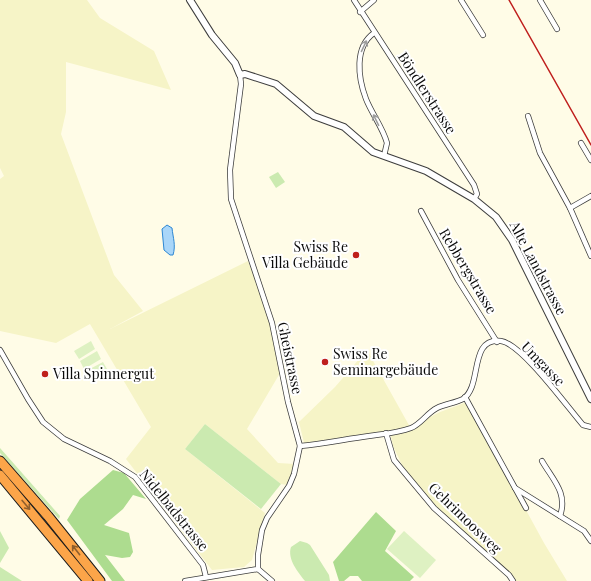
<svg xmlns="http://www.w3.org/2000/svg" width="591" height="581" font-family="'Playfair Display',serif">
<rect width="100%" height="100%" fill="#fffce7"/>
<g fill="#f6f4c7">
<path d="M0,0H87L100,18L154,51L171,90L66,62V112L61,134L114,275L143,311L110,329L248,261L272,322L283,368L247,429L278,463L295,464L287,485L281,484L205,424L185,449L265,513L252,560L244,567L212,570L126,459L151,427L90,324L56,343L0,331V179L4,176L0,168Z"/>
<path d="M367,350L410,427L440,412L467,402L544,543L567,581H514L432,503L403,467L393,446L390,431L304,443L299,422L335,387Z"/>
</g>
<g fill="#cbeab0">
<path d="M278,172L285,182L276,188L269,177Z"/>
<path d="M205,424L281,484L261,509L185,449Z"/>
<path d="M0,448L60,516L59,519L0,453Z"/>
<path d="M0,531L9,548L0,563Z"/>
<path d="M300,541L307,543L310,545L329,575L330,581H305C298,572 287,559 291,547Z"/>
<path d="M0,567L22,581H0Z"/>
</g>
<g fill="#addc8f">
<path d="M113,470L124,473L146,499L133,495L123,509L104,525L129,533L133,552L130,557L122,558L105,555L125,581H112L67,520L80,499Z"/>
<path d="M376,512L396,531L385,551L414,577L410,581H362L358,576H350L344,581H339L333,562Z"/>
</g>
<g fill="#def1c2">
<path d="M91,341L95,349L79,359L74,351Z"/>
<path d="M97,351L101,359L84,369L80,361Z"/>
<path d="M103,362L107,369L90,379L86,371Z"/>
<path d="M404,531L436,560L420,578L387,549Z"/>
</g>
<path fill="#a9d6f9" stroke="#2d87d3" d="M167,225L172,228C173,238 176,245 173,255H170L164,250L162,229Z"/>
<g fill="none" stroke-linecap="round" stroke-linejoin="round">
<defs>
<g id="minor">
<path d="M354,0L474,185L477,194L474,199"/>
<path d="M461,0L483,35"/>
<path d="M540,0L557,29"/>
<path d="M360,12L374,0"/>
<path d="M374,33C354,47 358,78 366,99C372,114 383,128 387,143L384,156"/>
<path d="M240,75L241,84L230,170L231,199L272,323L288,402L300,446L294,474L289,486L267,518L262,530L258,555V569"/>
<path d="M528,116L540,153L570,208L591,256"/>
<path d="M581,143L591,160"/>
<path d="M570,208L591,196"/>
<path d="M421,211L458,280L497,342"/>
<path d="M0,350L28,399L43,422L64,439L110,461L135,477L203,565L206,577"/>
<path d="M465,397L515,488L584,531L591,541"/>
<path d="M386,433L394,460L434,508L509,575L513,581"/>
<path d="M300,446C323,444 346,439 369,436C383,434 398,433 411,428C421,424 427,413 437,408C445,404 455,403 463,399C483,386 468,337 501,341C522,344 568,408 583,425L591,427"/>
<path d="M542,461C553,480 568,493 560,516"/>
<path d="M515,488L526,508"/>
<path d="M258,569L272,581"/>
<path d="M185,581L258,569"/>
</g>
<path id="tertiary" d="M190,0L212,35L235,63L240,75L245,74L276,84L314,116L344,127L373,152L426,171L474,199L496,217L512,240L591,399"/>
<g id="motorway">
<path d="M0,461L48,516L100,581"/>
<path d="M0,475L88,581"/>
</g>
</defs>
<use href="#minor" stroke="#3d3d3d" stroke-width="6"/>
<use href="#tertiary" stroke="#3d3d3d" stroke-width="8"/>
<use href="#motorway" stroke="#1b1b1b" stroke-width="11"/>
<use href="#minor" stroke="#fff" stroke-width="4.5"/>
<use href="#tertiary" stroke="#fff" stroke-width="6"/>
<use href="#motorway" stroke="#fca549" stroke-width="9"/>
<path stroke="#bf1f1d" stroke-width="1.5" d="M509,0L591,145"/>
</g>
<defs><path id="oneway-shaft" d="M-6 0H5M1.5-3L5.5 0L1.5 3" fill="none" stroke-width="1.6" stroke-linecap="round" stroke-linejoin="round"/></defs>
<g stroke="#9d9d9d">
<use href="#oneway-shaft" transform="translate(364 46) rotate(-65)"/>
<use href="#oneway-shaft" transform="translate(376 120) rotate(-116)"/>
</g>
<g stroke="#8f5f2d">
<use href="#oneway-shaft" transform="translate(26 505) rotate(50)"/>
<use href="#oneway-shaft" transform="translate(76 550) rotate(-128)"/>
</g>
<g fill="#bf1f1d" stroke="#fff" stroke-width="1.5">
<circle cx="356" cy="255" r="4"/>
<circle cx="325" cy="362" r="4"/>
<circle cx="45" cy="374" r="4"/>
</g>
<g text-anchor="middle" stroke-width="4" stroke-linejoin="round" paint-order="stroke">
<g font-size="14" fill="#0a0a0a" stroke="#fff">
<text transform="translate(427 93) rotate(57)" y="5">Böndlerstrasse</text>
<text transform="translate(538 268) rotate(62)" y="5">Alte Landstrasse</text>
<text transform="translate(468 271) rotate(59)" y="5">Rebbergstrasse</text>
<text transform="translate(290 358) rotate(78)" y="5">Gheistrasse</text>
<text transform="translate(543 364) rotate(46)" y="5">Umgasse</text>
<text transform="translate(174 510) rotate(51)" y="5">Nidelbadstrasse</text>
<text transform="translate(465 518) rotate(44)" y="5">Gehrimoosweg</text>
</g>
<g font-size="14" fill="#0a0a0a" stroke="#fff" text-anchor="start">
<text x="348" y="252" text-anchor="end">Swiss Re<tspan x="348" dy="16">Villa Gebäude</tspan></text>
<text x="333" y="359">Swiss Re<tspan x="333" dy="16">Seminargebäude</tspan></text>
<text x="53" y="379">Villa Spinnergut</text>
</g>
</g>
</svg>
